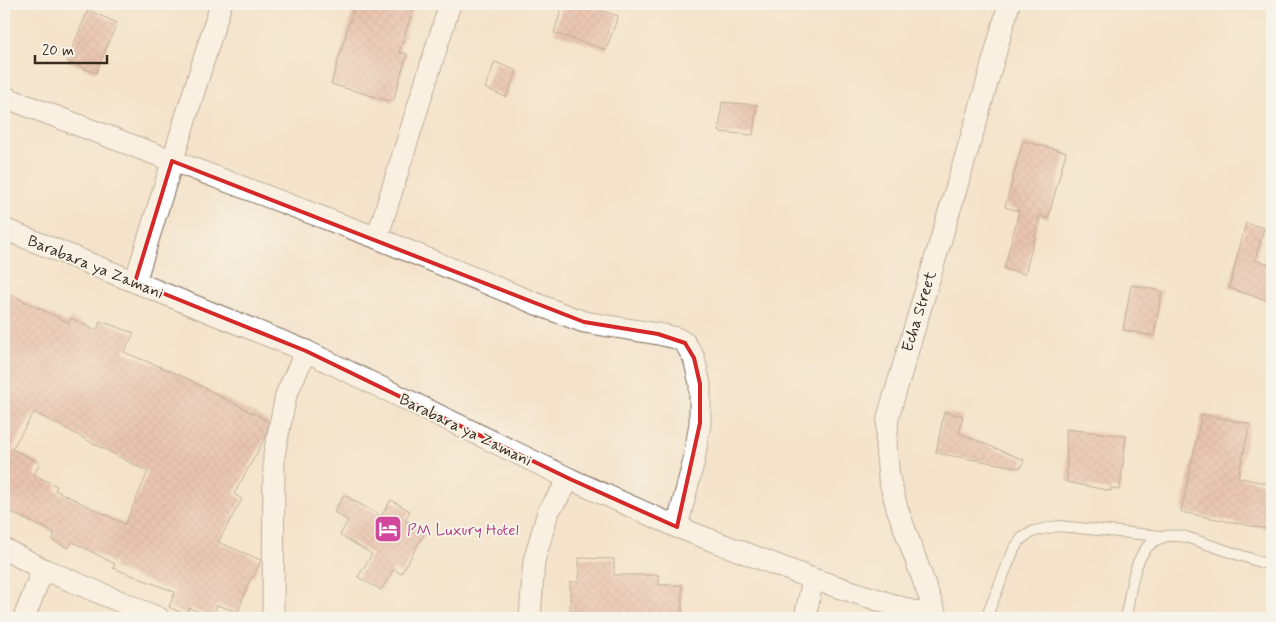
<svg xmlns="http://www.w3.org/2000/svg" width="1276" height="622" font-family="Mynerve,sans-serif">
<defs>
<pattern id="building-cross-hatch" width="8" height="8" patternUnits="userSpaceOnUse" patternTransform="scale(1.25)"><rect width="8" height="8" fill="#dc9f91"/><path d="M0 0l8 8M0 8l8-8" fill="none" stroke="#b48276"/></pattern>
</defs>
<rect width="100%" height="100%" fill="#f7f3e8"/>
<filter id="ink" filterUnits="userSpaceOnUse"><feTurbulence type="fractalNoise" baseFrequency=".02" numOctaves="2"/><feDisplacementMap in="SourceGraphic" scale="10" xChannelSelector="R" yChannelSelector="G"/><feConvolveMatrix kernelMatrix="1 2 1 2 8 2 1 2 1" color-interpolation-filters="sRGB"/></filter>
<filter id="wash" filterUnits="userSpaceOnUse"><feTurbulence type="fractalNoise" baseFrequency=".0096" numOctaves="4" result="noise"/><feDisplacementMap in="SourceGraphic" scale="20" xChannelSelector="R" yChannelSelector="G"/><feGaussianBlur stdDeviation="1.12" result="paint"/><feColorMatrix in="noise" values="0 0 0 0 0 0 0 0 0 0 0 0 0 0 0 0 0 1.4 0 .05"/><feComposite in="paint" operator="in"/></filter>
<g filter="url(#wash)">
<rect width="100%" height="100%" fill="#f4e3ca"/>
<g id="blocks">
<g fill="url(#building-cross-hatch)" fill-rule="evenodd">
<path d="M355,4H403L414,7L399,52L407,54L393,102L331,84Z"/>
<path d="M563,4H581L618,16L606,50L554,33Z"/>
<path d="M88,10L117,23L96,73L67,61Z"/>
<path d="M495,62L517,71L506,97L485,88Z"/>
<path d="M722,102L757,105L753,135L719,132Z"/>
<path d="M1023,141L1066,152L1048,219L1040,216L1025,274L1004,269L1019,211L1005,207Z"/>
<path d="M1246,223L1264,228L1255,260L1272,265V289L1269,301L1229,288Z"/>
<path d="M1131,285L1162,291L1154,336L1123,330Z"/>
<path d="M4,291L69,323L71,318L97,331L100,321L134,333L124,352L180,375L268,421L265,438L234,494L242,499L218,542L261,560L253,578L251,577L238,612L217,605L212,617L189,608L186,615L169,607L175,592L113,568L115,564L73,542L68,548L52,540L55,533L4,509ZM34,412L148,472L125,524L55,490L57,486L34,475L40,463L12,449Z"/>
<path d="M944,412L963,416L959,433L1024,460L1021,468L936,453Z"/>
<path d="M1202,414L1250,424L1238,477L1272,485V530L1181,512Z"/>
<path d="M1066,429L1126,436L1120,490L1111,488V491L1067,482Z"/>
<path d="M344,495L381,516L391,500L410,511L405,520L426,531L401,574L394,569L381,590L358,577L372,554L340,535L348,521L334,512Z"/>
<path d="M579,558L614,559V575H659V585H682V618H578V610H570V582H579Z"/>
</g>
</g>
</g>
<g filter="url(#ink)">
<use href="#blocks" fill-opacity="0" stroke="#7c6b5a" stroke-width="1"/>
<g fill="none" stroke-linecap="round" stroke-linejoin="round">
<defs>
<g id="service">
<path d="M986,618L1014,549L1022,538L1034,531L1058,526L1160,536"/>
<path d="M1126,618C1132,582 1135,526 1186,537L1272,566"/>
</g>
<g id="minor">
<path d="M4,97L377,238L544,307L584,322L658,334L676,338L685,343L694,358L700,384V423L694,460L677,527"/>
<path d="M4,229L306,351L570,479L677,527L813,579L934,618"/>
<path d="M377,238L450,4"/>
<path d="M135,282L221,4"/>
<path d="M4,549L43,569L159,618"/>
<path d="M24,618L43,569"/>
<path d="M273,618L274,455L286,395L306,351"/>
<path d="M530,618L534,561L548,512L570,479"/>
<path d="M805,618L813,579"/>
<path d="M937,618L897,508L889,478L886,446L888,417L978,115L1009,4"/>
</g>
</defs>
<use href="#service" stroke="#7c6b5a" stroke-width="12"/>
<use href="#minor" stroke="#7c6b5a" stroke-width="23"/>
<use href="#service" stroke="#fff" stroke-width="10"/>
<use href="#minor" stroke="#fff" stroke-width="21"/>
</g>
</g>
<path d="M0 0H1276V622H0ZM172,161L584,322L658,334L685,343L694,358L700,384V423L677,527L570,479L306,351L135,282Z" fill="#f4e3ca" fill-opacity=".55" fill-rule="evenodd"/>
<path fill="none" stroke="#d62828" stroke-width="4" stroke-linejoin="round" d="M172,161L584,322L658,334L685,343L694,358L700,384V423L677,527L570,479L306,351L135,282Z"/>
<defs>
<symbol id="hotel-square" viewBox="-11 -11 22 22"><rect x="-9" y="-9" width="18" height="18" rx="4" fill="#d1479c" stroke="#f7f3e8"/><path d="M-6-4.5h1.5V1H6V5H4.5V3h-9V5H-6ZM-4 0a1.8 1.8 0 1 1 3.6 0ZM.5 0V-2.5h3Q6-2.5 6 0Z" fill="#fff"/></symbol>
</defs>
<g fill-rule="evenodd">
<use href="#hotel-square" x="372" y="513" width="32" height="32"/>
</g>
<g text-anchor="middle" stroke-width="4" stroke-linejoin="round" paint-order="stroke">
<g font-size="16" fill="#3b2a1e" stroke="#f7f3e8">
<text transform="translate(96 266) rotate(22)" y="6">Barabara ya Zamani</text>
<text transform="translate(918 311) rotate(-73)" y="6">Echa Street</text>
<text transform="translate(466 429) rotate(26)" y="6">Barabara ya Zamani</text>
</g>
<g font-size="16" fill="#b23c85" stroke="#f7f3e8" text-anchor="start">
<text x="407" y="535">PM Luxury Hotel</text>
</g>
</g>
<rect width="1276" height="622" fill="none" stroke="#f7f3e8" stroke-width="20"/>
<path d="M35 55v8h72v-8" fill="none" stroke="#3b2a1e" stroke-width="2.5"/>
<text x="42" y="55" font-size="15" fill="#3b2a1e" stroke="#f7f3e8" stroke-width="4" paint-order="stroke">20 m</text>
</svg>
